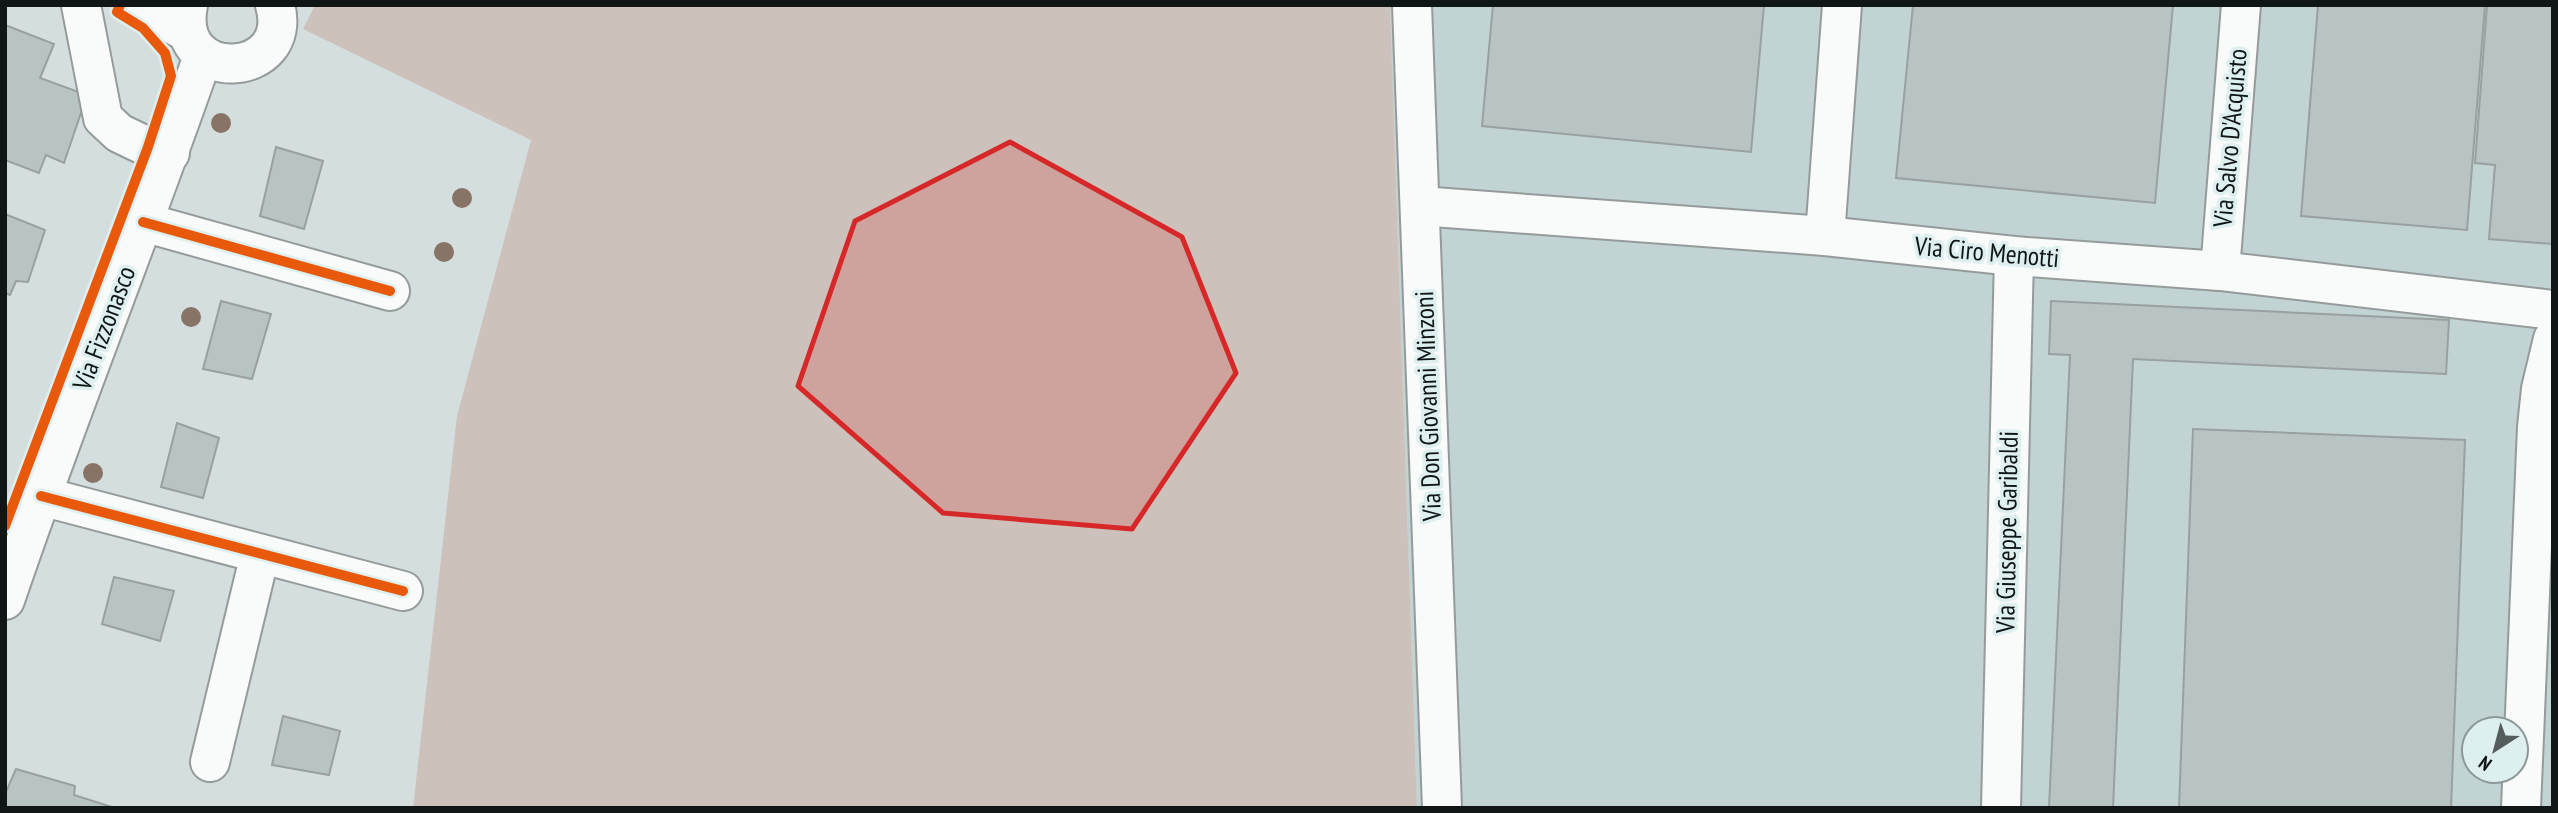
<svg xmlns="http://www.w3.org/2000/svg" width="2558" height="813" font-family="'PT Sans Narrow',sans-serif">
<rect width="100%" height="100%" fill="#d5dede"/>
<path fill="#c2d3d3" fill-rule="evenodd" d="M1390,5H2553V808H1417ZM2474,729H2516V771H2474Z"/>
<path fill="#cdc2bb" d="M315,5H1390L1417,808H413L457,416L531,140L303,29Z"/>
<g fill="#b8c4c4" stroke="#99a0a0" stroke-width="2">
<path d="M1493,5H1764L1751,152L1482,126Z"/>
<path d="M1913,5H2173L2155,203L1896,178Z"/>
<path d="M2318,5H2485L2467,230L2301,216Z"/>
<path d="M2487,5H2553V244L2489,239L2495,165L2475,163Z"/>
<path d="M5,25L54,44L40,78L87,95L64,163L46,155L39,173L5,160Z"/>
<path d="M276,147L323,161L304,229L260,216Z"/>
<path d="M5,214L45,230L28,282L16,281L10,295L5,293Z"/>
<path d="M221,301L271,314L252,379L203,369Z"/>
<path d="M2051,301L2449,320L2446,374L2133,359L2113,808H2049L2070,355L2049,354Z"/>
<path d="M177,423L219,438L203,498L161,487Z"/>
<path d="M2193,429L2465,440L2451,808H2179Z"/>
<path d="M114,577L174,591L160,641L102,624Z"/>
<path d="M283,716L340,731L329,775L272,765Z"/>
<path d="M16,769L75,786L74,795L115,808H5V794Z"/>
</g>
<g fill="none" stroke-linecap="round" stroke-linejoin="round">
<defs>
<g id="minor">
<path d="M81,5L103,118L119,133L148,147L170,153"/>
<path d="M137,5L187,32"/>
<path d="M1412,5L1442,808"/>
<path d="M1420,206L1825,236L2014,256L2220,271L2553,310"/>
<path d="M143,222L390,291"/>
<path d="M1825,236L1842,5"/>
<path d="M2220,271L2241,5"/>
<path d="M41,496L403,591"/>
<path d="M210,762L260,554"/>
<path d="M2001,808L2014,256"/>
<path d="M2521,808L2537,427L2541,389L2553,339"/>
</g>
<g id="major">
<path d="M188,5C172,87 296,79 275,5"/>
<path d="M5,600C67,417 140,238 203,56"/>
</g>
</defs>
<use href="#minor" stroke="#959b9b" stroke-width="42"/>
<use href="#major" stroke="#959b9b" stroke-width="42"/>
<use href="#minor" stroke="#f9fafa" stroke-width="38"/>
<use href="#major" stroke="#f9fafa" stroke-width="38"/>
<defs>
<g id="cycleway">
<path d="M143,222L390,291"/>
<path d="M41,496L403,591"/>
<path d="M5,526L148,147L171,76L165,53L143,28L117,12L120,5"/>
</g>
</defs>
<use href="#cycleway" stroke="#deefef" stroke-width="15"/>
<use href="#cycleway" stroke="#e8590c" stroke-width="10"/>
</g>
<g fill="#887466">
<circle cx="221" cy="123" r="10"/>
<circle cx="462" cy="198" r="10"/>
<circle cx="444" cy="252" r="10"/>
<circle cx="191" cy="317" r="10"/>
<circle cx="93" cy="473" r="10"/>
</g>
<path fill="#d62828" fill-opacity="0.2" stroke="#d62828" stroke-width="5" stroke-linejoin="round" d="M1010,142L1182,237L1236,373L1132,529L943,513L798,386L855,221Z"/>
<g text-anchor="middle" stroke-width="7" stroke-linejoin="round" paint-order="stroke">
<g font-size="26" fill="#101616" stroke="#deefef">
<text transform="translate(2230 138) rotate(-85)" y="9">Via Salvo D'Acquisto</text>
<text transform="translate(1987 252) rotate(5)" y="9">Via Ciro Menotti</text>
<text transform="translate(104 328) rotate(-69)" y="9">Via Fizzonasco</text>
<text transform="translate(1428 406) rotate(-92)" y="9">Via Don Giovanni Minzoni</text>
<text transform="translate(2007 532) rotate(-89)" y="9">Via Giuseppe Garibaldi</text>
</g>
</g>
<rect width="2558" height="813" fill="none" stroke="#101616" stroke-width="14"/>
<g transform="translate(2495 750) rotate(216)"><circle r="33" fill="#deefef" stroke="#8c9898" stroke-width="2"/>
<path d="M0-5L12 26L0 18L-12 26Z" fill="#555c5c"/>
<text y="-10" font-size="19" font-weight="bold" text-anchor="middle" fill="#101616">N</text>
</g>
</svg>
